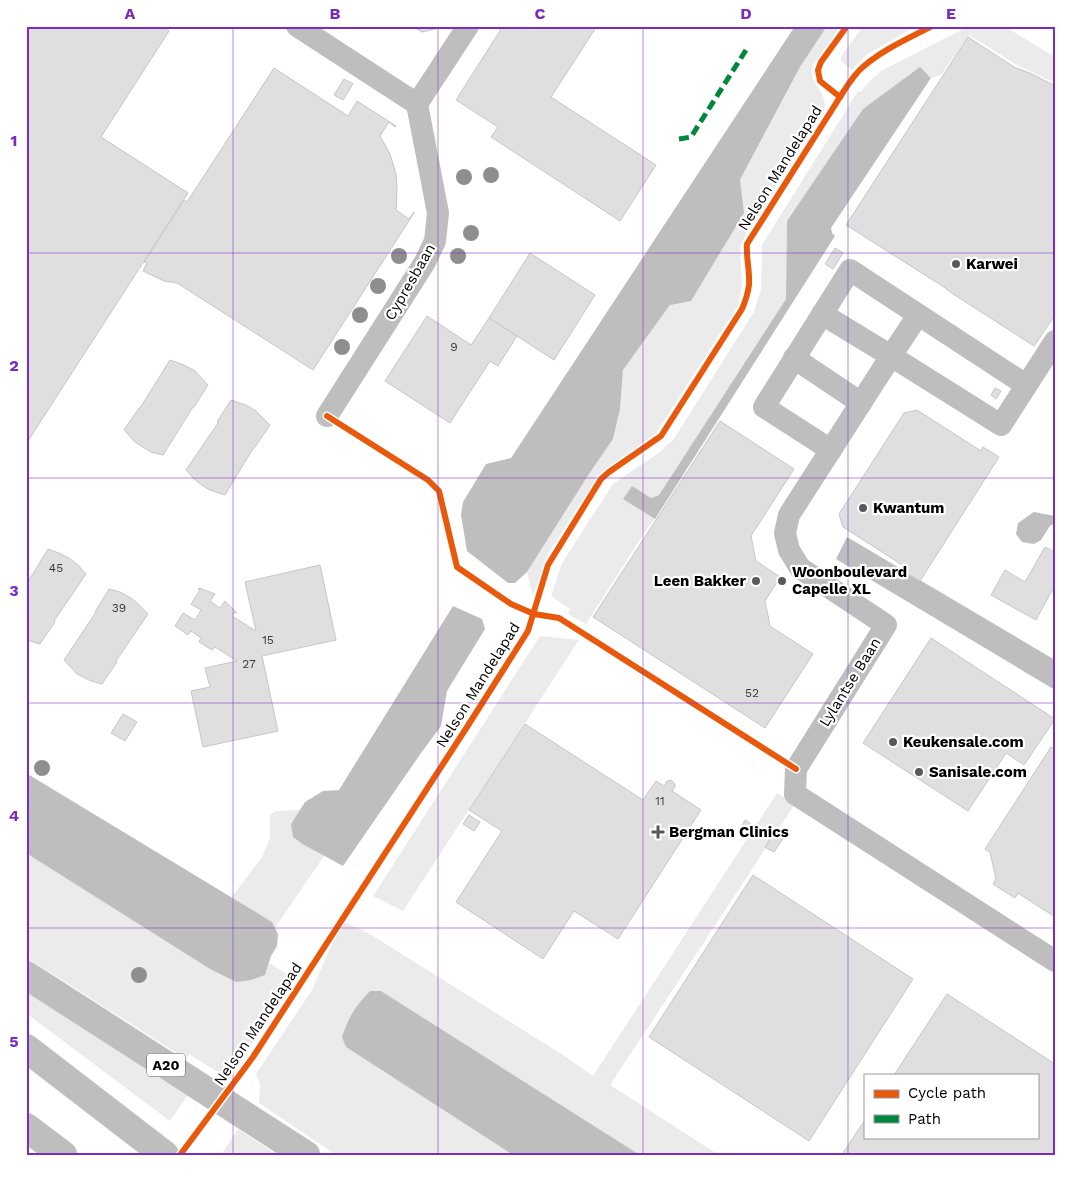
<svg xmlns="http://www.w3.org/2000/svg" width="1081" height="1181" font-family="'Work Sans',sans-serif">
<rect width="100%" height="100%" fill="#fff"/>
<g fill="#ebebeb">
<path d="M827,26H841L813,65C807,86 829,89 824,112L746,234L740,247L742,283L739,304L656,433L603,471L599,475L549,552L546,558L533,597L527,572L589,474L613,439L620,409L623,370L670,305L744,213L740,181L800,67Z"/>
<path d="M863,26H916L866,55L852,70L841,61V57Z"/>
<path d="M969,26H1004L1055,57V83L1017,65L969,35L941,75L931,78L920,68L787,221L786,299L659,495L651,498H623L655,519L648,527L586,624L568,614L570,609L551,596L562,563L613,484L657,454L673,440L754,312L761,289L762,245L858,91L861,92L867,84L881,71Z"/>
<path d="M540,636L579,640L403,911L373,896Z"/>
<path d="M777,793L795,804L610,1085L719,1155H640L381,991L346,1047L513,1155H336L259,1103L260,1084L256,1074L312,990L342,921L370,934L566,1057L593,1076Z"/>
<path d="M300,810L291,824L304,845L324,856L275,928L272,922L231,898L262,857L270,838V815L276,811Z"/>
<path d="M26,853L210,969L236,982L265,975L269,963L294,979L236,1067L228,1071H216L189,1054L186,1059L26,957Z"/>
<path d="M26,991L187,1096L170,1121L26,1013Z"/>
<path d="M238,1129L277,1155H221Z"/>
</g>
<g fill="#bebebe">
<path d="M795,26H827L800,67L740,180L744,213L691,301L670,305L623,370L620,409L613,439L589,474L527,572L515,583H508L467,551L461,515L463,502L486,464L511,458Z"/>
<path d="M920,67L931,78L831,228L832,233L835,236L655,519L623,499L632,486L651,498L659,495L786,299L787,221L863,109Z"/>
<path d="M1034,512L1055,516V523L1050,526L1041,540L1034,544L1022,542L1016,534L1018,523Z"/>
<path d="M847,537L1055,660V690L836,559Z"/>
<path d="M453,606L482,619L485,629L447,691L441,726L421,753L343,866L304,845L293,837L291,824L305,802L323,791L339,790Z"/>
<path d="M26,773L272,922L278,934L277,946L271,956L265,975L251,980L236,982L210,969L26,853Z"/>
<path d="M370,991H381L640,1155H513L346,1047L342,1037C349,1016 355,1007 370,991Z"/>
</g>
<g fill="#dfdfdf" stroke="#c6c6c6">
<path d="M26,26H163L169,31L101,137L188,193L26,444Z"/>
<path d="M412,26H441L440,28L422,32Z"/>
<path d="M503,26H597L551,97L656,165L620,221L491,137L498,127L456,100Z"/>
<path d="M968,37L1014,67L1030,73L1055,86V315L1034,346L950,292L946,289H947L846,225Z"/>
<path d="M274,68L348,116L357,101L396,126L395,127L389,122L380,136L390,154L396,174L397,189L396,210L409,219L414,212V213L313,370L177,283L164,281L143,271L147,263L144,262L184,200L187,202Z"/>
<path d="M344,79L353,84L343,100L334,95Z"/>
<path d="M835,248L843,253L833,269L825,264Z"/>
<path d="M530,253L595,295L554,360L489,318Z"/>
<path d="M427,316L471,345L489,318L517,336L498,366L490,361L450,423L385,381Z"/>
<path d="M170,360L184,365L195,371L208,385L194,407H193L163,455L151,452L141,446L135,442L124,430L139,408H140Z"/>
<path d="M995,388L1001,391L996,399L991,395Z"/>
<path d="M231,400L246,405L256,411L270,425L255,447H254L225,495L210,490L203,486L194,479L186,470L218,423L217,422Z"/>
<path d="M917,410L981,451L983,447L999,457L920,581L904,572L907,568L843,527L839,514L904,413Z"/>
<path d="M720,421L794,469L751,536L756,561L780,577L765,601L770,626L813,654L765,728L593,617Z"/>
<path d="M1045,547L1055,552V585L1036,620L991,595L1005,570L1025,582Z"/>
<path d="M48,549L59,553L69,558L78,565L86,574L54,621L55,622L40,644L26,640V585Z"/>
<path d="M320,565L336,640L262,656L278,731L203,747L191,691L210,687L205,668L237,661L215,647L212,650L199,642L201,638L191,631L188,635L175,626L183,613L195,620L201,610L191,604L200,590L198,589L199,588L215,594L210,601L220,608L225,601L237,613H236L235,612L232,616L256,631L245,582Z"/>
<path d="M109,589L120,592L131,598L137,603L148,614L116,661L117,662L102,684L91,681L77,674L64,660L96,612H95Z"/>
<path d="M931,638L1055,719L1024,765L1006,753L968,811L863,743Z"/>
<path d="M123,714L137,722L125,741L111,733Z"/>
<path d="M525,724L643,800L656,781L664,786L667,781L671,780L675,784V787L672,791L701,810L618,939L574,911L543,959L456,902L502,831L469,810Z"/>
<path d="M1051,747L1055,750V917L1018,893L1015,898L993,884L996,879L990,852L985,849Z"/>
<path d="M469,815L480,822L474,831L463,824Z"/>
<path d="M745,820L754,826L749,833L741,828Z"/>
<path d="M775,831L784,837L774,852L765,847Z"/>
<path d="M753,875L913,979L809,1141L649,1037Z"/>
<path d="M947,994L1055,1064V1155H845L843,1153L865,1120V1137H1037V1075H894Z"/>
</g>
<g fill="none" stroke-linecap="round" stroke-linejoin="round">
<defs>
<g id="highway">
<path d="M26,975L306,1155"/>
<path d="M26,1048L165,1155"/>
<path d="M26,1127L63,1155"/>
</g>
</defs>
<use href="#highway" stroke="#dbdbdb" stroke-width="29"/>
<g stroke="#bebebe" stroke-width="22">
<path d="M297,26L417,104"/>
<path d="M822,314L891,356L918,315"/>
<path d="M1055,341L1001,425L891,356L789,515L785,533L789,550L800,568L886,625L796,769L795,794L1055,961"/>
<path d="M794,358L861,403"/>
<path d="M327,416L425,262L435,241L438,213L417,104L468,26"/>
<path d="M831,450L764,407L850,270L1026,385"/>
</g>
<use href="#highway" stroke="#bebebe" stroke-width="28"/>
<path stroke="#00873e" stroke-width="5" stroke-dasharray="10 5" stroke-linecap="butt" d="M679,139L691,137L746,50"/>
<defs>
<g id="cycleway">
<path d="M840,97L820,81L818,70L821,62L847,26"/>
<path d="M327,416L428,480L439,491L457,567L511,604L534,614L559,618L796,769"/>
<path d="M180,1155L253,1057L467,727L528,631L548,565L601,479L609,472L661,436L742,309C745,302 748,293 749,285C750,271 746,258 747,244L840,97C847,86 854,74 864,66C884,49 909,38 932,26"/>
</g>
</defs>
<use href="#cycleway" stroke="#fff" stroke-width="9"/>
<use href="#cycleway" stroke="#e8590c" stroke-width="6"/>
</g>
<g fill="#8e8e8e">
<circle cx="491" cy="175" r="8"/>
<circle cx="464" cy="177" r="8"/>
<circle cx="471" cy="233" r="8"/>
<circle cx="399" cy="256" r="8"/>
<circle cx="458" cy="256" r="8"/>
<circle cx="378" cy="286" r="8"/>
<circle cx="360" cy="315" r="8"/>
<circle cx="342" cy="347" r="8"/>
<circle cx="42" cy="768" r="8"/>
<circle cx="139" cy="975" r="8"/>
</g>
<path fill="none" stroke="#7b2cbf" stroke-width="1" stroke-opacity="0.55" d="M233,26V1155M438,26V1155M643,26V1155M848,26V1155M26,253H1055M26,478H1055M26,703H1055M26,928H1055"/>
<g fill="#595959" stroke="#fff" stroke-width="2">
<circle cx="956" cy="264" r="5"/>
<circle cx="863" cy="508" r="5"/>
<circle cx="756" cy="581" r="5"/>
<circle cx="782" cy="581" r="5"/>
<circle cx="893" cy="742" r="5"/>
<circle cx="919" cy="772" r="5"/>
<path d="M655.5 824.5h5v5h5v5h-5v5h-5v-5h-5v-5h5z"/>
</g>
<g text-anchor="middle" stroke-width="4.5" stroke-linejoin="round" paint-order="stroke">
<g font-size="12" fill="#383838">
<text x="454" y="351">9</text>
<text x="56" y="572">45</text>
<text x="119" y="612">39</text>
<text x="268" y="644">15</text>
<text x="249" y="668">27</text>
<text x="752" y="697">52</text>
<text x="660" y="805">11</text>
</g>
<rect fill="#fff" stroke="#4c4c4c" stroke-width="1" x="147" y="1053.5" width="38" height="23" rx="4"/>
<g font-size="14" font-weight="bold" fill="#000">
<text x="166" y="1070">A20</text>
</g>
<g font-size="15" fill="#000" stroke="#fff">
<text transform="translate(780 168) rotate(-58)" y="5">Nelson Mandelapad</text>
<text transform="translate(410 282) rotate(-60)" y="5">Cypresbaan</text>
<text transform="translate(850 682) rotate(-58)" y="5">Lylantse Baan</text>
<text transform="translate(478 685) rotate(-58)" y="5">Nelson Mandelapad</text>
<text transform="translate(258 1024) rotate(-56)" y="5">Nelson Mandelapad</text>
</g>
<g font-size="15" font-weight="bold" fill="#000" stroke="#fff" text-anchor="start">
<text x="966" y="269">Karwei</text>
<text x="873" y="513">Kwantum</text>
<text x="792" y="577">Woonboulevard<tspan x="792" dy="17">Capelle XL</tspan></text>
<text x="746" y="586" text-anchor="end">Leen Bakker</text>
<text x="903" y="747">Keukensale.com</text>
<text x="929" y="777">Sanisale.com</text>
<text x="669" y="837">Bergman Clinics</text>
</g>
</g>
<rect width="1081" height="1181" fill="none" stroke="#ffffff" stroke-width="55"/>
<rect x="864" y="1074" width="175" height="65" fill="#ffffff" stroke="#999999"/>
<rect x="874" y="1090" width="25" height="8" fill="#e8590c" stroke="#999999"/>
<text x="908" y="1098" font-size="15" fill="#000000">Cycle path</text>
<rect x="874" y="1115" width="25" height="8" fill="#00873e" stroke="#999999"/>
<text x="908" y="1124" font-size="15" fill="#000000">Path</text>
<rect x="28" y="28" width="1026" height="1126" fill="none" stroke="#7b2cbf" stroke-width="2"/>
<g font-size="16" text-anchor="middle" font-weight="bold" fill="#7b2cbf">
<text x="130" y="19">A</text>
<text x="335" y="19">B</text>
<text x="540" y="19">C</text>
<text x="746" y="19">D</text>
<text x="951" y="19">E</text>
<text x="14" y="146">1</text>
<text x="14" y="371">2</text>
<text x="14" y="596">3</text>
<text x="14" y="821">4</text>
<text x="14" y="1047">5</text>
</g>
</svg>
